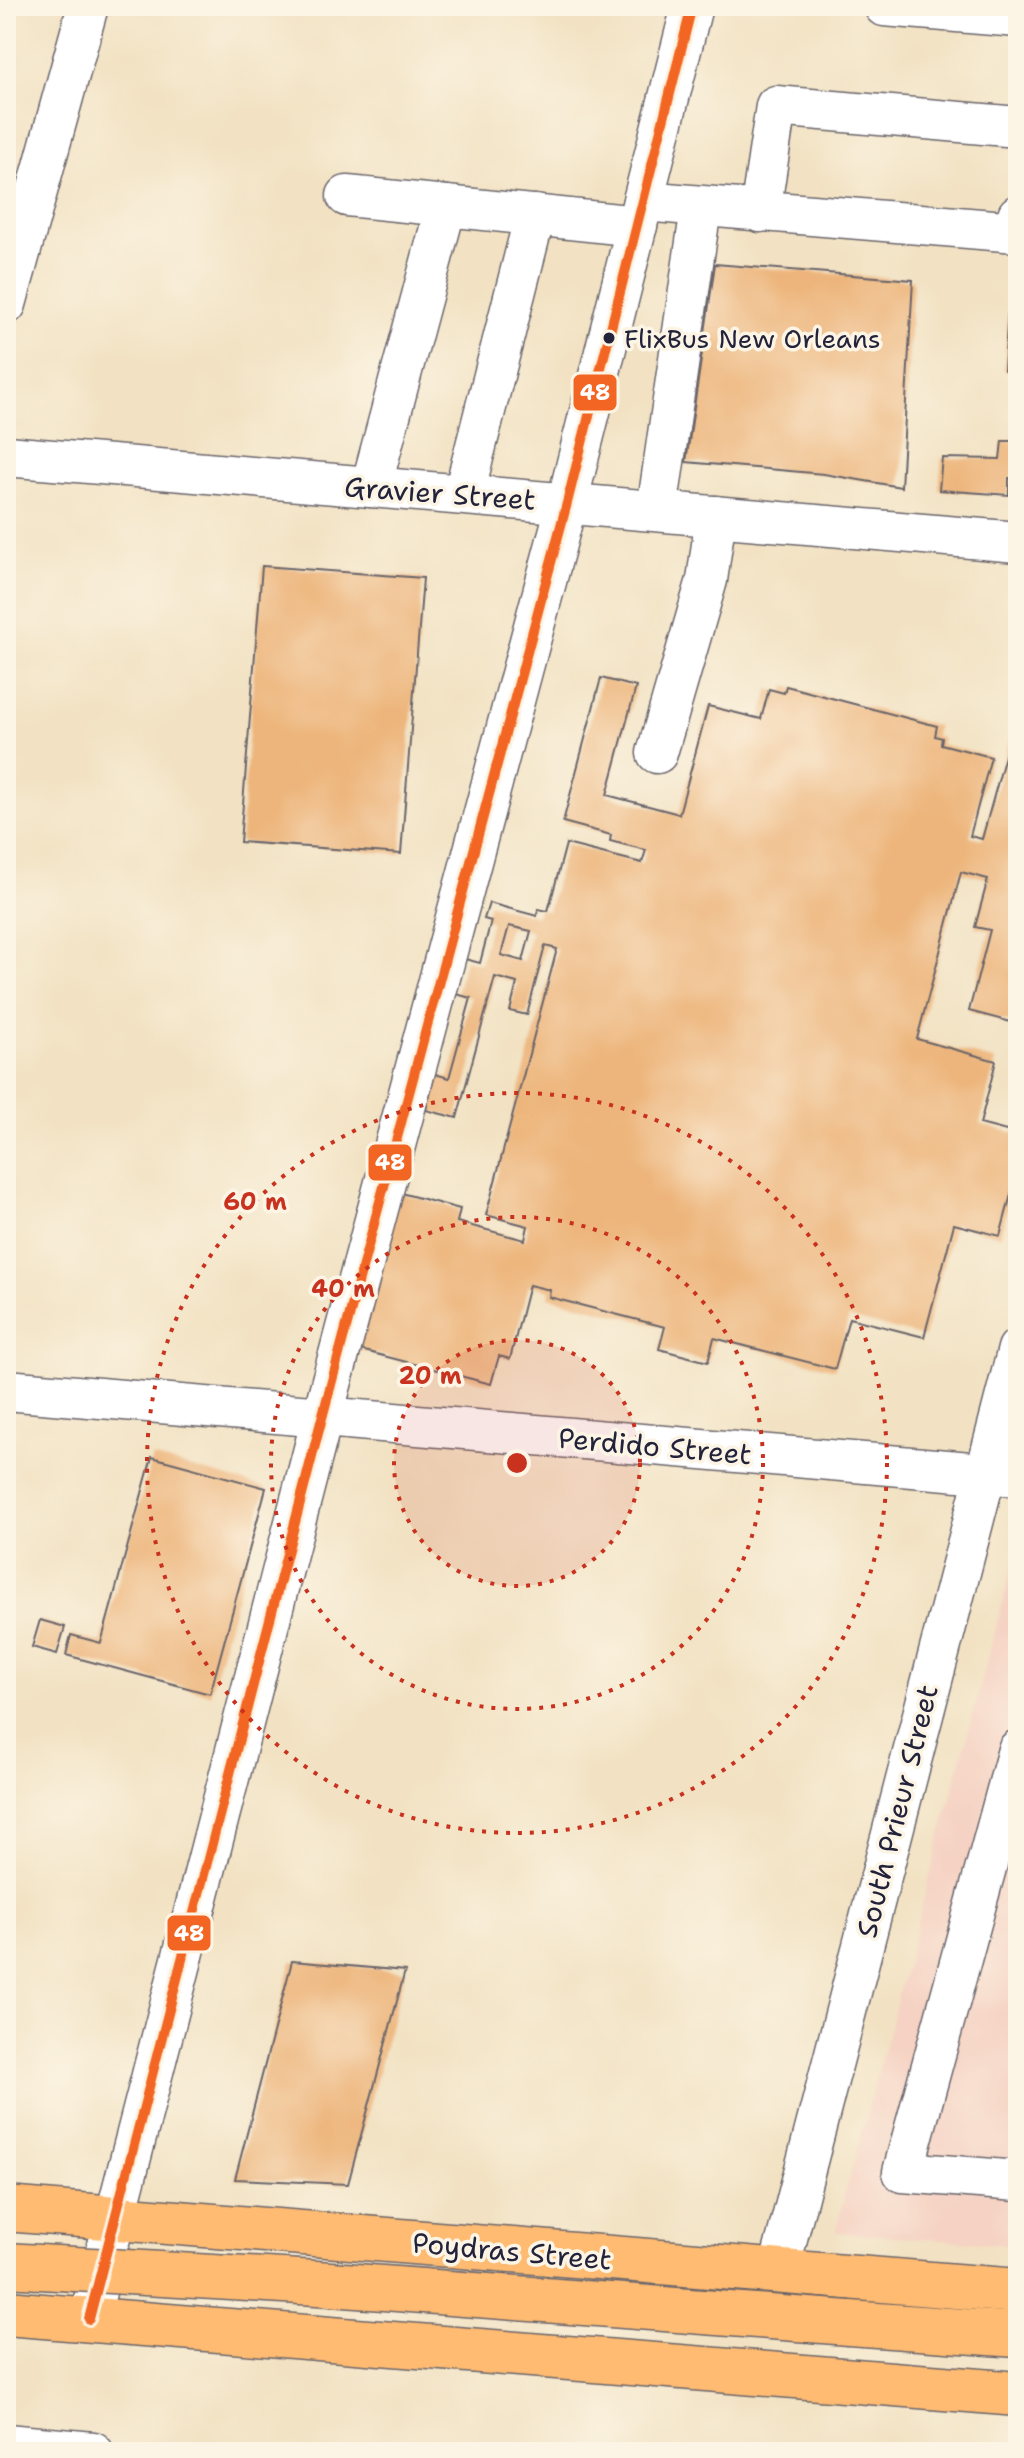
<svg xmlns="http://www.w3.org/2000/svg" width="1024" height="2458" font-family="'Shantell Sans',sans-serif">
<rect width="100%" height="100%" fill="#fcf5e5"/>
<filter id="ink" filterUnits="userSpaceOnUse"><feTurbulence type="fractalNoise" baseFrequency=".0125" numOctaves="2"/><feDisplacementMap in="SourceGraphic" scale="16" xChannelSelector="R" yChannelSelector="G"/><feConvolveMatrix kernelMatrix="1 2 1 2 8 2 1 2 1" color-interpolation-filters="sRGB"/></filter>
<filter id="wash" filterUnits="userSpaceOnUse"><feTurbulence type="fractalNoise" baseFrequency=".006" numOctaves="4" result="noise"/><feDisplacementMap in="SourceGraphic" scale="32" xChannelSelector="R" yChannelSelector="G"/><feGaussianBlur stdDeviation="1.8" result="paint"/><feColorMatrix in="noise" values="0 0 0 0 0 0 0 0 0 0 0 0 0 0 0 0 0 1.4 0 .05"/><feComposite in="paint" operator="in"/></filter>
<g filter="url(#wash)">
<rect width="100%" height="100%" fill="#f2e2c3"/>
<path fill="#f5d2c3" d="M1018,1545V2246L835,2232Z"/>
<g id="blocks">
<g fill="#edb57b" fill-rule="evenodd">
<path d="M715,264L913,280L901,487L824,474L686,462Z"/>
<path d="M1008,312L1018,315V374L1004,370Z"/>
<path d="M1016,402L1018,478H1009V495L939,490L942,458L1000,459L1002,441H1013Z"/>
<path d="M262,566L423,578L401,854L240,842Z"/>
<path d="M601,678L636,687L607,795L679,814L708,706L761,719L769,689L784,693L786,686L937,726L935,736L942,738L941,744L991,757L970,836L982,839L1018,709V1024L969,1011L990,930L975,927L988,879L961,872L917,1039L996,1061L980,1124L1018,1134V1168L1000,1236L954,1224L924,1337L849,1318L835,1369L714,1338L708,1362L659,1349L665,1327L549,1297L550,1290L529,1285L510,1359L499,1356L491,1384L349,1347L390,1190L460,1209L457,1222L525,1240L528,1226L486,1215L557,949L545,946L527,1015L510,1011L517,983L495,977L457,1118L426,1110L435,1074L449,1078L471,998L456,994L465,959L480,963L491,921L484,919L489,903L537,916L538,909L548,911L566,844L642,863L646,850L610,841L611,835L563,822ZM509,926L531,931L523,961L501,955Z"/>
<path d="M152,1457L266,1488L210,1694L66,1655L71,1635L101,1643Z"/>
<path d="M40,1620L65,1627L57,1654L32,1647Z"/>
<path d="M292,1961L405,1971L348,2184L235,2179Z"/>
</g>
</g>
</g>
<g filter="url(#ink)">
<use href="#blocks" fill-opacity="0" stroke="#6b656b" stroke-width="2"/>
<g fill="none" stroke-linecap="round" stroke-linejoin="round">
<defs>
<g id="minor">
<path d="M884,6L1018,17"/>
<path d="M347,196L446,206"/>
<path d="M643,201L1017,232L1018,215"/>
<path d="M760,212L776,106L1018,127"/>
<path d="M6,304L88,6"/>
<path d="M6,456L1018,542"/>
<path d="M371,487L446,206L637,226"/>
<path d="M464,493L535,215"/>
<path d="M657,510L701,208"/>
<path d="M657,753L707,580L716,516"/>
<path d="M6,1390L1018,1476"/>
<path d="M1018,1750L903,2172L1018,2181"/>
<path d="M778,2273L1018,1349"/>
<path d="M89,2319L322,1418L567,503L692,6"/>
<path d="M6,2444L93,2452"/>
</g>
<g id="major">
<path d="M6,2209L1018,2291"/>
<path d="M6,2313L1018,2394"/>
</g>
<path id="highway" d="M849,2323L1018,2335"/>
</defs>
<use href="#minor" stroke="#6b656b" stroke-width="43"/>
<use href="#major" stroke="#6b656b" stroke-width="47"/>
<use href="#highway" stroke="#6b656b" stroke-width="47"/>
<use href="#minor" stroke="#fff" stroke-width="40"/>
<use href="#major" stroke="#ffbb71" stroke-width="44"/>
<use href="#highway" stroke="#ffbb71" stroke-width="44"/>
<defs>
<path id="highway-bridge" d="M6,2265L317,2283L849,2323"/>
</defs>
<use href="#highway-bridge" stroke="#6b656b" stroke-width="47" stroke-linecap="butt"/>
<use href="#highway-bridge" stroke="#ffbb71" stroke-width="44"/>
<defs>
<path id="bus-1" d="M89,2319L322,1418L567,503L692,6"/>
</defs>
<use href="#bus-1" stroke="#fcf5e5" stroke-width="16"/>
<use href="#bus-1" stroke="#f26522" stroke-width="10"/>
</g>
</g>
<circle cx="517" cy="1463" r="123" fill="#c8321e" fill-opacity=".12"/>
<g fill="none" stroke="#c8321e" stroke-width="4" stroke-dasharray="4 8">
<circle cx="517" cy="1463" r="123"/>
<circle cx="517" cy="1463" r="246"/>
<circle cx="517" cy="1463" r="370"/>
</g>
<circle fill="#22223b" stroke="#fcf5e5" stroke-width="3" cx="609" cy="338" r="7"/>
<g text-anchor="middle" stroke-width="7" stroke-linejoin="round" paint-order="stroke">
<g font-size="26" fill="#22223b" stroke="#fcf5e5" text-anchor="start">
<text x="624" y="348">FlixBus New Orleans</text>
</g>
<g font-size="28" fill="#22223b" stroke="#fcf5e5">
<text transform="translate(440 493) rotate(4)" y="10">Gravier Street</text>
<text transform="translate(655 1446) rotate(5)" y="10">Perdido Street</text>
<text transform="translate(897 1811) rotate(-76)" y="10">South Prieur Street</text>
<text transform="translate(512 2251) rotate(5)" y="10">Poydras Street</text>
</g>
</g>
<circle cx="517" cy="1463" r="12" fill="#c8321e" stroke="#fcf5e5" stroke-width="4"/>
<g font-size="24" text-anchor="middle" font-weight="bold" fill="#c8321e" stroke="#fcf5e5" stroke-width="7" stroke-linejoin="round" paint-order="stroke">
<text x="255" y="1210">60 m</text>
<text x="343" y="1297">40 m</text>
<text x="430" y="1384">20 m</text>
</g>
<g stroke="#fcf5e5" stroke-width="3">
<rect x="572" y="373" width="46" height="39" rx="8" fill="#f26522"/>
<rect x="367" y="1143" width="46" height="39" rx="8" fill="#f26522"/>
<rect x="166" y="1914" width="46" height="38" rx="8" fill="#f26522"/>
</g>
<g font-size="22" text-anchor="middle" font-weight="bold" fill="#fff">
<text x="595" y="400">48</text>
<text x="390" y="1170">48</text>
<text x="189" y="1941">48</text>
</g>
<rect width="1024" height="2458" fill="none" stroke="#fcf5e5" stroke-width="32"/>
</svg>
